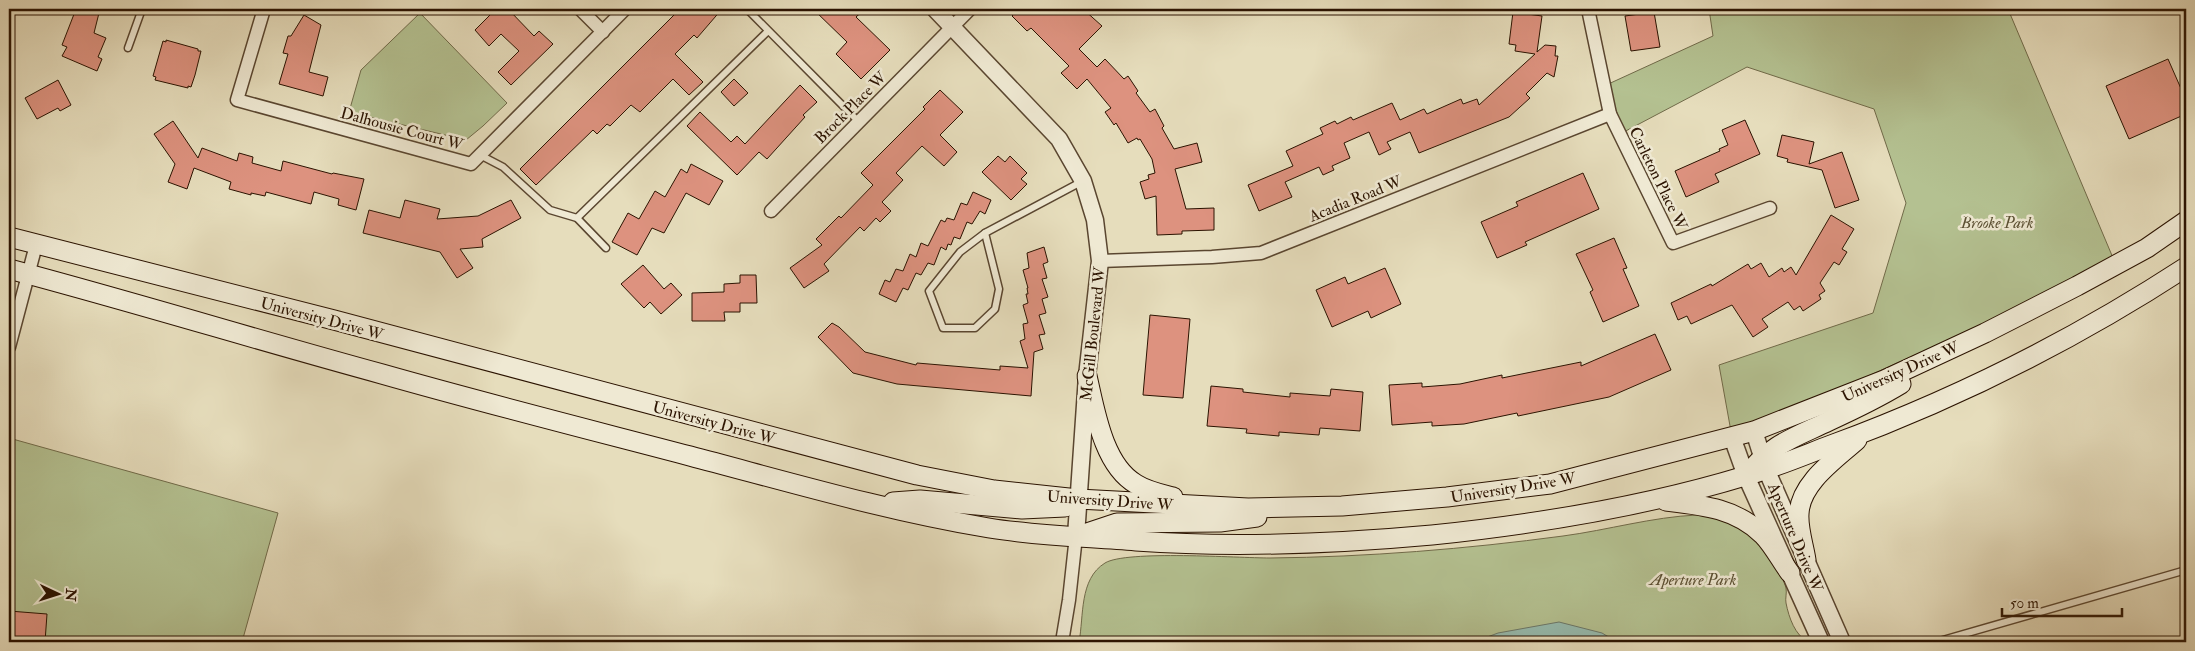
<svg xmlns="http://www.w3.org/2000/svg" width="2195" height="651" font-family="'IM FELL Double Pica',serif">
<rect width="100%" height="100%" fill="#e6ddbc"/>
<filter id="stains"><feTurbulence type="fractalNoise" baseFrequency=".004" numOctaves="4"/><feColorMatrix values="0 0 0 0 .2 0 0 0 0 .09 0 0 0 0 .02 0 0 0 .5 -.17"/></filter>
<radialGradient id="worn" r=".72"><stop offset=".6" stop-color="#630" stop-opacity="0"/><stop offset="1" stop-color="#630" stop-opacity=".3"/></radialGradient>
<g fill="#b4c191" stroke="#706a49">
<path d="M1709,9H2008L2116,265L1732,437L1719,365L1873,313L1906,203L1874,109L1747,67L1620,134L1604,86L1713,36Z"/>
<path d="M420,13L507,103L483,126L466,140L349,112L361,70Z"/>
<path d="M9,438L278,513L242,642L232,640L231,642H9Z"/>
<path d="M1697,515C1704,515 1713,516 1720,517C1746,525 1780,561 1786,588C1787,593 1785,599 1786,603C1789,618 1795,635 1808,642H1079C1084,616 1079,579 1105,563C1126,550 1238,558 1270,558C1367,557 1466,549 1563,536C1608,530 1652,517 1697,515Z"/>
</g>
<path fill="#96bcb0" stroke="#6b786a" d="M1559,622L1602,633L1617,642H1474L1498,633Z"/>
<g fill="#dd927f" stroke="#2b1301">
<path d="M76,9H100L94,33L106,38L98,57L102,59L97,71L62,56L67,47L62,45Z"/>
<path d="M496,9H508L534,36L539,31L553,44L511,85L498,72L519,51L501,34L489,46L475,30Z"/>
<path d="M680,9H722L697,38L694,35L675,54L703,82L689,95L673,79L640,112L631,105L610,126L607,124L597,134L593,130L536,185L520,169Z"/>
<path d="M813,9H865L856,17L890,50L861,79L836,54L847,42Z"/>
<path d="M1019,9H1083L1102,26L1079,49L1097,67L1105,59L1124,79L1128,76L1138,91L1136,93L1150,112L1155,109L1164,126L1162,128L1174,149L1197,143L1202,162L1175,169L1186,209L1214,208V230L1182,231V234L1157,235L1156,196L1145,199L1140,182L1149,179L1148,175L1155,173L1152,159L1140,139L1138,140L1137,138L1128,143L1116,123L1114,125L1105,112L1111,108L1087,79L1077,89L1061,73L1069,66L1031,28L1027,31L1012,16Z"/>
<path d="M1513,12L1542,16L1537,52L1545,45L1556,46L1555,56H1558L1554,77L1547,73L1526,94L1530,98L1509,117L1419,153L1410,132L1387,142L1391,149L1379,155L1369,132L1344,143L1350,158L1332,166L1334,170L1323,175L1319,167L1285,182L1292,197L1259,211L1248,185L1293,166L1286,151L1323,134L1320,128L1335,121L1337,124L1351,117L1353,120L1392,103L1400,120L1424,109L1427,114L1461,99L1463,104L1477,99L1479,105L1535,54L1515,51L1516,45L1509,44Z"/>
<path d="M1654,12L1660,47L1631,51L1625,16Z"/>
<path d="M304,15L321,25L309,72L328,77L323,96L279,84L288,54L283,53L288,36H291Z"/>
<path d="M166,40L198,49V51H201L195,75L191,87L188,86V88L155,80L156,77L153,76L163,41L166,42Z"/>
<path d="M2168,59L2186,100V114L2129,139L2106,86Z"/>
<path d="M734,79L748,93L734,106L721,92Z"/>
<path d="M58,80L71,105L60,111L58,108L37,119L25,98Z"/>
<path d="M800,85L817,102L803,115L805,117L767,159L759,152L737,175L687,126L700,112L731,142L737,136L745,144Z"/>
<path d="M940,90L963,112L940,135L957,152L944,166L922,146L896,173L903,180L882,202L891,211L880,222L876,218L864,231L860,227L824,264L829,271L804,288L790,268L822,245L816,239L839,216L841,218L873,185L861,173L925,109L923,107Z"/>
<path d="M1745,120L1760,154L1715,174L1719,182L1686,197L1675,171L1720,151L1719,149L1728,145L1722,130Z"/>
<path d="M173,121L198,158L202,148L237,161L239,153L253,157L252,163L281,171L283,161L332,174L333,173L364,179L356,210L338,205L339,199L314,192L311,204L266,192L265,196L251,193V195L229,189L231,182L194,168L187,189L168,182L175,164L154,134Z"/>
<path d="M1782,135L1814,142L1809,164L1842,152L1859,200L1835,208L1822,170L1787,162L1788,159L1777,156Z"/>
<path d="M998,156L1005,162L1010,156L1027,173L1021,179L1027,184L1011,200L982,172Z"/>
<path d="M691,164L723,181L709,205L686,193L664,233L652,228L637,255L612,242L628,213L639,219L655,191L665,197L681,169L687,173Z"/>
<path d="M1583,173L1599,209L1525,242L1527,245L1497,258L1481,222L1518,206L1516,202Z"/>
<path d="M973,192L991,200L985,214L980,211L972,224L967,222L960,239L954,237L951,245L948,244L946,250L941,247L934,265L928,263L921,275L916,273L908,290L903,288L896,302L879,294L885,280L890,282L896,269L903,271L910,254L916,257L921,243L928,246L941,220L945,222L947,218L954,220L961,203L967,205Z"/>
<path d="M405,200L440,209L437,219L478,216L511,200L521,218L482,239L483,247L460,249L473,268L457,278L440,252L363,233L369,210L400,218Z"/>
<path d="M1831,215L1854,229L1842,249L1847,252L1839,265L1834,262L1820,283L1825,291L1819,295L1821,299L1803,311L1800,306L1794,310L1788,302L1762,319L1768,327L1753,337L1732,305L1691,324L1687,316L1678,320L1671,303L1711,284L1712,286L1748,264L1751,269L1761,263L1769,277L1782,268L1784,272L1791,267L1796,275Z"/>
<path d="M1614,238L1627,268L1623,269L1639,306L1603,322L1590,292L1593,290L1576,254Z"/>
<path d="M1044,247L1048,262L1043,264L1047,278L1042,279L1048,297L1042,299L1046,313L1039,315L1045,334L1039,335L1043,349L1034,352L1031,396L897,384L853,373L818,337L832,323L839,327L865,352L916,365L917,363L1000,370V366L1028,368L1020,341L1025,339L1023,324L1028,323L1023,305L1028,303L1026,294H1028L1027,288H1028L1023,270L1029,268L1027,253Z"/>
<path d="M643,265L664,289L671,283L682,295L661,314L650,302L644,308L621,284Z"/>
<path d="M1385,268L1401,304L1371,318L1368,311L1332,327L1316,290L1345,277L1348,284Z"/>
<path d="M740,275H756L757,303H740V312H724L725,321H692V293L724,292V284L740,283Z"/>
<path d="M1150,315L1190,319L1183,398L1143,395Z"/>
<path d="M1655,334L1671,370L1609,397L1518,416L1517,413L1464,424L1432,426V422L1392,425L1389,385L1422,383V387L1460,384L1502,375V378L1581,362V366Z"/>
<path d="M1211,386L1243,389V392L1290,397V393L1330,396L1331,389L1363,392L1360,431L1320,428L1319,435L1279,432V436L1246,433L1247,429L1207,426Z"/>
<path d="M9,611L47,614L45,642H9Z"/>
</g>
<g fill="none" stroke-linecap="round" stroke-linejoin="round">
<defs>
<g id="service">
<path d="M747,9L858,121"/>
<path d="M128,48L142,9"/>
<path d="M480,155L503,167L550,210L577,218L606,248"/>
<path d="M577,218L768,31"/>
<path d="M985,233L999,289L995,309L975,328H943L929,291L960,252Z"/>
<path d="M985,233L1081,182"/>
<path d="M1936,642L2186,570"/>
</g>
<g id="minor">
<path d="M264,9L237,100L471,164L625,9"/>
<path d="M580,9L603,32"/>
<path d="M1588,9L1610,114L1673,243L1770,208"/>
<path d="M771,211L970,9"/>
<path d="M1100,261L1212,257L1261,253L1610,114"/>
<path d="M9,347L36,245"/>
<path d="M1062,642L1069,600L1076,536"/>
</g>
<g id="tertiary">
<path d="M935,9L1059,139L1083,181L1095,220L1100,261L1087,376L1076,536"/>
<path d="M1754,431L1766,469L1842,642"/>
<path d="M1732,437L1746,476L1821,642"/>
</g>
<g id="secondary">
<path d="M9,237L334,320L917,475L994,490L1078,499L1248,508L1342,506L1447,497L1550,484L1754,431L1884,380L1985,333L2077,286L2147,248L2186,221"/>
<path d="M9,269C134,302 257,340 382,374C484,403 587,429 690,456C789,482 887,511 989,528C1037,536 1088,537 1136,541C1235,548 1333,544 1432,535C1538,524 1643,507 1745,476C1774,468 1802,456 1831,445C1956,399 2074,340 2186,267"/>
<path d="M1087,376C1095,410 1103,465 1136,484C1147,491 1161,494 1173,497"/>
<path d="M1747,475C1770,444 1796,437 1829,421C1853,410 1878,398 1901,384"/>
<path d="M1666,501C1701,505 1736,508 1763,535C1773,545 1781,561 1790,573"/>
<path d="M893,502L920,500L1022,509L1065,507"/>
<path d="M1084,534L1117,523L1220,522L1257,517"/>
<path d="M1806,560C1804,546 1798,529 1799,514C1800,483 1836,459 1857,440"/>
</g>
</defs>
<use href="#service" stroke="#5a4630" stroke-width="9"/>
<use href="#minor" stroke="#5a4630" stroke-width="15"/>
<use href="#tertiary" stroke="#5a4630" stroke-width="19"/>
<use href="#secondary" stroke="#2b1301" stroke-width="21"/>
<use href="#service" stroke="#efe9d3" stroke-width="6"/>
<use href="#minor" stroke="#efe9d3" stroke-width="12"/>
<use href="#tertiary" stroke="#efe9d3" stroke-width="16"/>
<use href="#secondary" stroke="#efe9d3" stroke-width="19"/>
</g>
<g text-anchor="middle" stroke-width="5" stroke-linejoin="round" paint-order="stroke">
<g font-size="16" fill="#2b1301" stroke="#efe9d3">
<text transform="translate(850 107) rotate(-45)" y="6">Brock Place W</text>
<text transform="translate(402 128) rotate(15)" y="6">Dalhousie Court W</text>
<text transform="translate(1659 178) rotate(64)" y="6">Carleton Place W</text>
<text transform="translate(1355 198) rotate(-22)" y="6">Acadia Road W</text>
<text transform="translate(322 318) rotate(15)" y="6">University Drive W</text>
<text transform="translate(1092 334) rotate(-84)" y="6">McGill Boulevard W</text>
<text transform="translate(1900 371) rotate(-24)" y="6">University Drive W</text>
<text transform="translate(714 422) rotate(15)" y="6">University Drive W</text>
<text transform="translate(1513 487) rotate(-9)" y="6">University Drive W</text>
<text transform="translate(1110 500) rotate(4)" y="6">University Drive W</text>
<text transform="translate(1796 537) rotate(67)" y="6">Aperture Drive W</text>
</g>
<g font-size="16" font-style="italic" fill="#5b5033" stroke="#efe9d3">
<text x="1997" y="228">Brooke Park</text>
<text x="1693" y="585">Aperture Park</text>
</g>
</g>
<rect width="2195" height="651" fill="none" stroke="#e6ddbc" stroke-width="30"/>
<rect x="10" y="10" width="2175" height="631" fill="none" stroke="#2b1301" stroke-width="2.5"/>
<rect x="15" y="15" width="2165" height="621" fill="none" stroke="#2b1301"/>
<g transform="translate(58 594) rotate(94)" stroke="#efe9d3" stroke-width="4" paint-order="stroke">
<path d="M0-4L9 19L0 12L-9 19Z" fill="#2b1301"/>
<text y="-8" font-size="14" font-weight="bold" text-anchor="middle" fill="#2b1301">N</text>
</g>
<path d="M2002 608v8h120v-8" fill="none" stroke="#2b1301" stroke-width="2.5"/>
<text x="2010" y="608" font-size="15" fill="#2b1301" stroke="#efe9d3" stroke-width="4" paint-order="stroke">50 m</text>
<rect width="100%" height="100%" filter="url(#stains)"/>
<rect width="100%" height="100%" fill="url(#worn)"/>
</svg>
